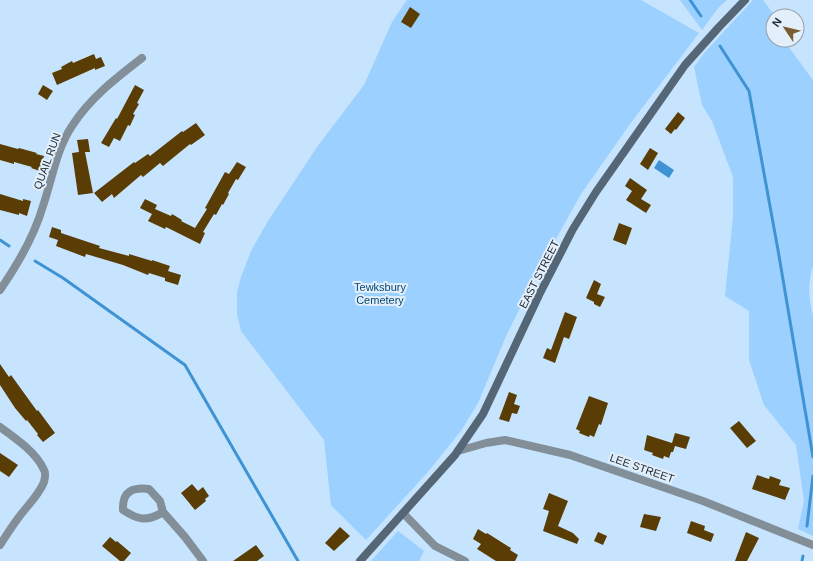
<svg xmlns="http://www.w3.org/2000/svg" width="813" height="561" font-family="Arial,sans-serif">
<rect width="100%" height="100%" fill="#c7e4fe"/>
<g fill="#9bd0ff">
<path d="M407,0H641L699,33L630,124L581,194L546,257L507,334L478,403L461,431L427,473L366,540L331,505L324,440L241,331L237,314V292L241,277L251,251L268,221L317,147L364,85L392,22Z"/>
<path d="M680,0H727L718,8L702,30Z"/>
<path d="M753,0H763L775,16H773V40H786L788,46L813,80V266C808,283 808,297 813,315V536L798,529L804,501L796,445L764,405L749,360V311L725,296L733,217V177L712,121L702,105L694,67L704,53Z"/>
<path d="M398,531L424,551L419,561H371Z"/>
</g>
<path fill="#3f93d4" d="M659,160L674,170L669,178L654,168Z"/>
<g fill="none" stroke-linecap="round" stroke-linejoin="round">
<g stroke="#3f93d4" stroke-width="3">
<path d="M690,0L701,16"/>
<path d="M720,46L749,91L778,250L813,457"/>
<path d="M0,240L9,246"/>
<path d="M35,261L63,278L185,365L298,561"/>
<path d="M807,526L813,476"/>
<path d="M802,561L803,556"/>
</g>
</g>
<g fill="#593d05">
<path d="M410,7L420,14L411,28L401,22Z"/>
<path d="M94,54L96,59L101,57L105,66L95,70V68L57,85L52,73L62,69L61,67L72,61L73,63Z"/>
<path d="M43,85L53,91L47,100L38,94Z"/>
<path d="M135,85L144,90L137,103L139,104L133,114L135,115L130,126L128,125L120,141L114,138L109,147L101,143L116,118L117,119Z"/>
<path d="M678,112L685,118L676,130L675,129L671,134L665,129Z"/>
<path d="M196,123L205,135L191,145L190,144L163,166L160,163L143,177L141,175L114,198L112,194L102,202L94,193L134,162L135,163L148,154L150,156L182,131L183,132Z"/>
<path d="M88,139L90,152H85L93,193L78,195L72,153L79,152L77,140Z"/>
<path d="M0,144L18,149L19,148L37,153L36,154L44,156L40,171L31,168L32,167L14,162V164L0,160Z"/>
<path d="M650,148L658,153L648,170L640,164Z"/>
<path d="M237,162L246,167L238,180L236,179L228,193L229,194L223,205L222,204L216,215L214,214L203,232L205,233L200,244L166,227L165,229L148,221L152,214L140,208L145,199L157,205L155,209L171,216L172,214L182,220L181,221L195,228L207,209L205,208L225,172L229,174Z"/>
<path d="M630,178L647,190L641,199L651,205L646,213L626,200L632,191L625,186Z"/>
<path d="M0,194L23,201V199L31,201L27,216L19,213V215L0,210Z"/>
<path d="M619,223L632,228L626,245L613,240Z"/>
<path d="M52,227L61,230V233L100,246L99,248L129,256V254L152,261V260L170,266L168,271L181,275L178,285L165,281V278L149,273L148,275L123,265L86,254L85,257L56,246L58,240L49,237Z"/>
<path d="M594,280L601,284L597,294L605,297L600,307L594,304V302L586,298Z"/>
<path d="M565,312L577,317L569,339L564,337L555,363L543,358L547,348L551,350Z"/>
<path d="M0,364L9,377L11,375L37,411L38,410L55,433L43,442L37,435L38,434L27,420L26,421L15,408L0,385Z"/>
<path d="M509,392L517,395L514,404L520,406L517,414L512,413L509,422L499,419Z"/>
<path d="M589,396L608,403L601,425L599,424L594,437L590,435L589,437L579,433L580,431L576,429Z"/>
<path d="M739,421L756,441L747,448L730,428Z"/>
<path d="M675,433L690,437L686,449L675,446L673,452H671L669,458L664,456L663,459L652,455L653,453L644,450L647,435L672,443Z"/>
<path d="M0,453L18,465L9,477L0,471Z"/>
<path d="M757,475L769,479L770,476L781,480L779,485L790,488L785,500L752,489Z"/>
<path d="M192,484L198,491L203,487L209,496L205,499L206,501L195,510L181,493Z"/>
<path d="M549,493L568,501L558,526L573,533L579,539L577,544L543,531L549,511L543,509Z"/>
<path d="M644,514L661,517L656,531L640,527Z"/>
<path d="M691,521L705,526L704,530L714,534L711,542L687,533Z"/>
<path d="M340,527L350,536L334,551L325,543Z"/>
<path d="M478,529L486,534L487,533L511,548L510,550L518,555L515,561H496L477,549L481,544L473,539Z"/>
<path d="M598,532L607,536L603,545L594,541Z"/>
<path d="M746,532L759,538L747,561H735Z"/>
<path d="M110,537L116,542L117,541L131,553L124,561H120L102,546Z"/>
<path d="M256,545L264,556L257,561H233Z"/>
</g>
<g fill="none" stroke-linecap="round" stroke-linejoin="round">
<g stroke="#828e98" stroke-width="8">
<path d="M0,290C18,264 34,237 43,206C52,180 56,150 72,126C90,98 116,78 142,58"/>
<path d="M0,427C14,437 37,453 44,470C46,473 45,478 44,482C39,495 27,506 19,517C12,526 6,536 0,545"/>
<path d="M458,451L486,443L505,440L570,455L703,501L813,545"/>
<path d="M163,512C147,522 138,520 123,510C122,491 133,487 149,489L160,501L163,512L185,537L203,561"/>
<path d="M403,513L435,546L465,561"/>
</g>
<path stroke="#556676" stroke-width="8" d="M360,561L455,455L483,414L539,295L573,229L596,192L685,65L719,27L745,0"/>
</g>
<g text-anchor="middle" stroke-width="4" stroke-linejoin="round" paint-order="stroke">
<g font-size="11" fill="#1e2933" stroke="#e3effa">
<text transform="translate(47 161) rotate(-70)" y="4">QUAIL RUN</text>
<text transform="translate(539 274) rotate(-63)" y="4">EAST STREET</text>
<text transform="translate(642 468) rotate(19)" y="4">LEE STREET</text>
</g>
<g font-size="11" fill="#064873" stroke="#e3effa">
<text x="380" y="291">Tewksbury<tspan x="380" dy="13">Cemetery</tspan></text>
</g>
</g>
<g transform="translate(785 28) rotate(305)"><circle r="19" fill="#e3effa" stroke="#94a0aa"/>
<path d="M0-3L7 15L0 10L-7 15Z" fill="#795d30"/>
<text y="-6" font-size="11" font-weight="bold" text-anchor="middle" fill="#1e2933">N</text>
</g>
</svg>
